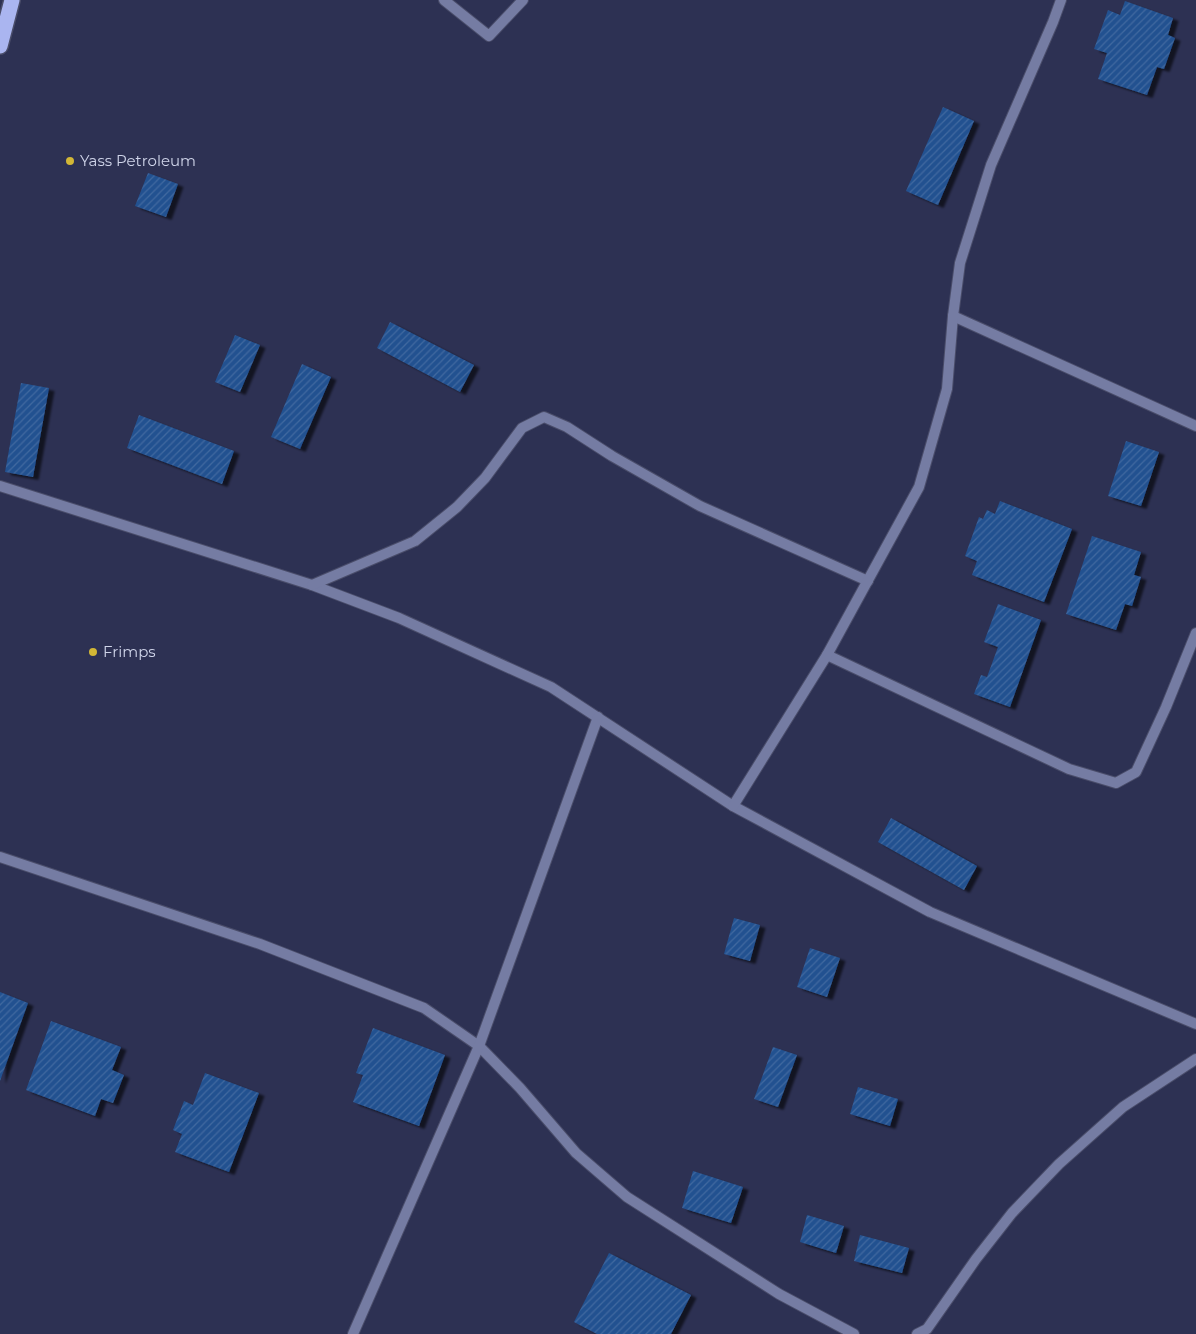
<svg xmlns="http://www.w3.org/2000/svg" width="1196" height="1334" font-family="Montserrat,sans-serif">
<defs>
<pattern id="building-hatch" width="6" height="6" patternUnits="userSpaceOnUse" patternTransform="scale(1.25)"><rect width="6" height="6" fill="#225190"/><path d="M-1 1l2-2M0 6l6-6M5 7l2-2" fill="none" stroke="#4169a0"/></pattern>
<filter id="shadow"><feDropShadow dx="5.5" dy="3" stdDeviation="1" flood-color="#0009"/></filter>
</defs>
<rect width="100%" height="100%" fill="#2d3153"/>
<g fill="url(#building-hatch)" filter="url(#shadow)">
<path d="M1125,1L1173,18L1168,35L1175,38L1164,69L1157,67L1147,95L1098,79L1107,53L1094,49L1108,10L1120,15Z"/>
<path d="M943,107L974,121L938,205L906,191Z"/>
<path d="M148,173L178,184L166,217L135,206Z"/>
<path d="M390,322L474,365L460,392L377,348Z"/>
<path d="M235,335L260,345L240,392L215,382Z"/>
<path d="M302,364L331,377L300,449L271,437Z"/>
<path d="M21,383L49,388L33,477L5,472Z"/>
<path d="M139,415L234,451L222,484L127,448Z"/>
<path d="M1126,441L1159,452L1141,506L1108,496Z"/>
<path d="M1000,501L1072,529L1044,602L972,575L977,561L965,556L979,517L983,519L987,510L995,514Z"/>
<path d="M1092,536L1141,552L1134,575L1141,577L1132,606L1125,604L1116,630L1066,614Z"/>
<path d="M998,604L1041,620L1010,707L974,694L981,675L987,677L998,647L984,642Z"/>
<path d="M891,818L977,866L964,890L878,842Z"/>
<path d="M734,918L760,925L750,961L724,954Z"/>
<path d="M810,948L840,958L827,997L797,987Z"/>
<path d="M0,992L28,1003L0,1081Z"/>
<path d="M51,1021L121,1047L112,1070L124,1075L113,1103L101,1099L95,1116L26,1090Z"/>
<path d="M373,1028L445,1055L419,1126L353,1102L363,1075L356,1073Z"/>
<path d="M773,1047L797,1055L778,1107L754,1099Z"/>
<path d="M205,1073L259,1093L229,1172L175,1152L182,1134L173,1130L184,1101L193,1105Z"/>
<path d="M858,1087L898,1099L890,1126L850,1114Z"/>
<path d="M693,1171L743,1187L731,1223L682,1208Z"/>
<path d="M807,1215L844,1226L836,1253L800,1242Z"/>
<path d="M860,1235L909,1248L902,1273L854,1261Z"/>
<path d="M609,1253L691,1295L671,1334H597L574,1322Z"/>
</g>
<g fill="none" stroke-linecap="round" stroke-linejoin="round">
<defs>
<g id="street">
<path d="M444,0L489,36L523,0"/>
<path d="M953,316L1196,426"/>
<path d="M0,486L312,585L399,618L551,687L733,806L930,912L1196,1024"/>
<path d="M312,585L415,541L457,507L485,478L522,428L544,417L567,427L612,456L700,506L868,581"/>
<path d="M827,655L1069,769L1116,783L1136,772L1166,707L1196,633"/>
<path d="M733,806L827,655L919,487L947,389L953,316L960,263L991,165L1053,22L1061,0"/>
<path d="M0,857L260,944L424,1008L479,1046L520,1088L576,1153L627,1197L779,1294L854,1334"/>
<path d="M353,1334L479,1046L598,717"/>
<path d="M917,1334L927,1329L976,1259L1012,1213L1059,1164L1123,1107L1196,1059"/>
</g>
<path id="highway" d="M0,46L12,0"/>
</defs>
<use href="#street" stroke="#4a4d6a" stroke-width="12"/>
<use href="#highway" stroke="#4a4d6a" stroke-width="18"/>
<use href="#street" stroke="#757ca3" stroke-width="10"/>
<use href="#highway" stroke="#aab5f0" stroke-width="15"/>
</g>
<g fill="#d2b736" stroke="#2d3153" stroke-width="2">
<circle cx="70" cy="161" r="5"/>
<circle cx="93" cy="652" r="5"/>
</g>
<g text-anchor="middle" stroke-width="4.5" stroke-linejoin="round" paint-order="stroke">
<g font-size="15" fill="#cfd4e9" stroke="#2d3153" text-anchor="start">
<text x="80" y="166">Yass Petroleum</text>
<text x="103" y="657">Frimps</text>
</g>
</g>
</svg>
